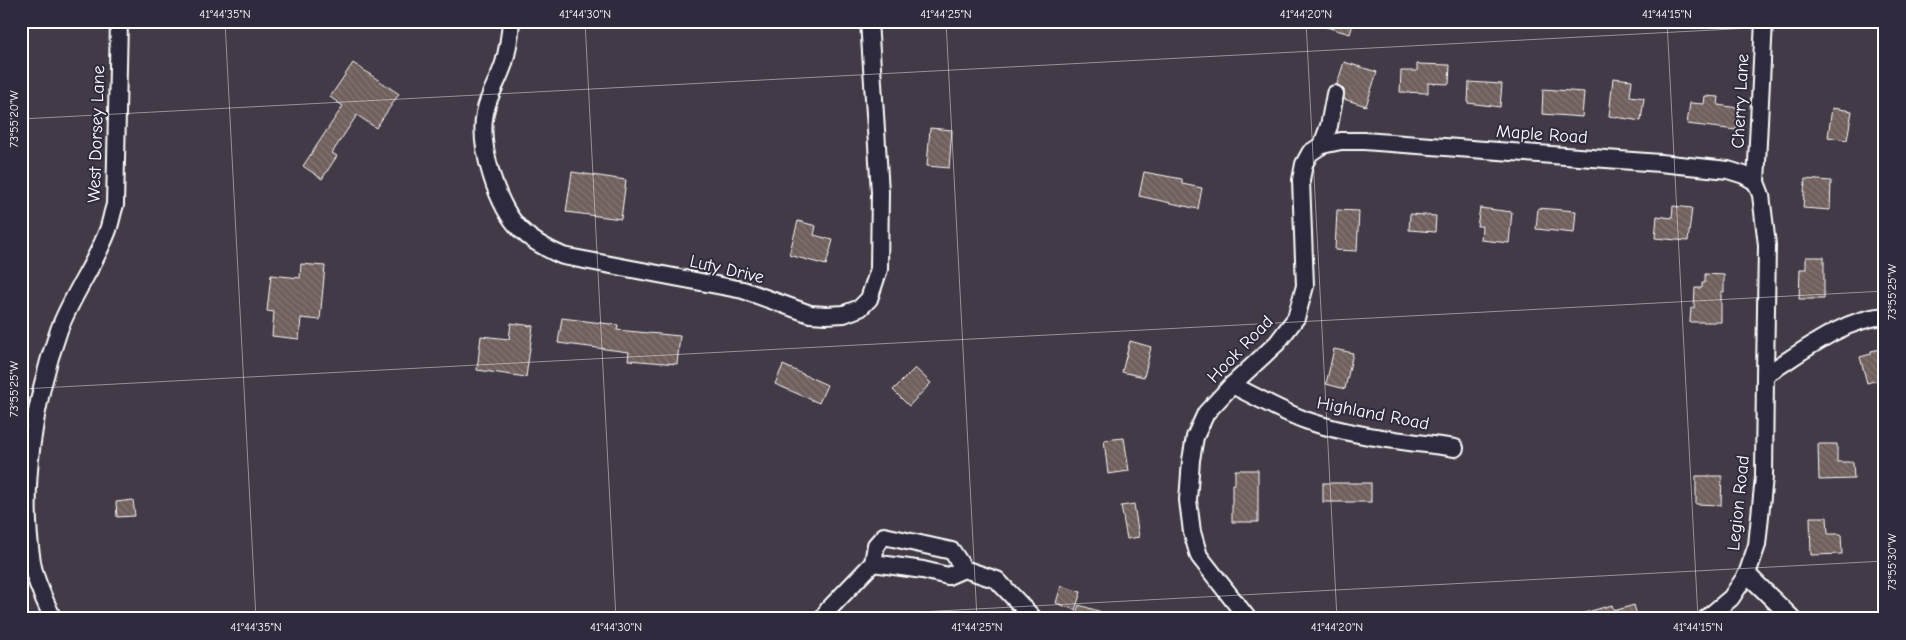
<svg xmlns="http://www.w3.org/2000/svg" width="1906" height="640" font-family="'Comic Neue',sans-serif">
<defs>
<pattern id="building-back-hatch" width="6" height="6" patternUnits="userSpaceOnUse" patternTransform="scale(1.25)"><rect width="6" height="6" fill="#6f5f5c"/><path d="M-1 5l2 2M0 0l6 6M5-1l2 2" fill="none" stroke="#857774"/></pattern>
</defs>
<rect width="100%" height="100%" fill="#423a46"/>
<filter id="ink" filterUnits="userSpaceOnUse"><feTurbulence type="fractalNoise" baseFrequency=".02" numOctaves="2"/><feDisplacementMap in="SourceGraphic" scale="10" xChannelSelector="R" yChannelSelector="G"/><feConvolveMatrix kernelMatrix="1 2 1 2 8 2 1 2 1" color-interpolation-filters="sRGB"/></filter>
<g filter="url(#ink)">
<g fill="url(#building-back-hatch)" stroke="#fff">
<path d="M1317,21H1354L1350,34L1316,24Z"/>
<path d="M1344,62L1377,72L1366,106L1344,99V90L1337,84Z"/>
<path d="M353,63L399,94L376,128L357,115L332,153L337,156L322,179L303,166L343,106L330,97Z"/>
<path d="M1417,64L1450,65L1449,84L1428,83V93L1400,92L1401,71H1417Z"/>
<path d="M1613,78L1632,80L1630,96L1644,98L1641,121L1609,116Z"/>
<path d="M1469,82L1502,84L1500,107L1468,103Z"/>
<path d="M1543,89L1584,92L1582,117L1542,114Z"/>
<path d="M1705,96L1719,97L1718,105L1738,108L1736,130L1687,124L1690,103L1704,104Z"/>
<path d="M1832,108L1852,111L1847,140L1828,137Z"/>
<path d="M930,128L952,130L949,168L927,166Z"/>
<path d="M572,172L626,180L621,219L566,212Z"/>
<path d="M1144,172L1182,179V184L1202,188L1198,209L1139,196Z"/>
<path d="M1805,179L1831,181L1830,210L1803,208Z"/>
<path d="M1673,206L1692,208L1688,241L1655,238L1657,216L1672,218Z"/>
<path d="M1480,208L1512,212L1509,243L1481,240L1482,226H1477Z"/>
<path d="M1538,208L1576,211L1574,233L1536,229Z"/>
<path d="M1337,210L1359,211L1357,251L1335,250Z"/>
<path d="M1410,214L1436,216L1435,232L1409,230Z"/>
<path d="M798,221L816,226L814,235L833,240L826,265L789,255Z"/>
<path d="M1806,257H1824V299H1799L1800,269H1806Z"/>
<path d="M301,264L325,266L320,320L301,318L299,339L272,336L274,312L267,311L271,275L300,278Z"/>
<path d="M1705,274L1724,275V292H1721V322H1690L1691,308H1694L1695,288H1702V283H1705Z"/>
<path d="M562,318L618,325L617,330L680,336L677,364L628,360L629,352L558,343Z"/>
<path d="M511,323L533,326L526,377L477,370L481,336L509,339Z"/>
<path d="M1130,341L1151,347L1144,377L1122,372Z"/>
<path d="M1885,348V378L1867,383L1860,357L1871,354V351Z"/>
<path d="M1334,349L1353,353L1345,389L1326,384Z"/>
<path d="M783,365L827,385L819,403L775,384Z"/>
<path d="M915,368L931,383L909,406L893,390Z"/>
<path d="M1124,438L1129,471L1108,474L1104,440Z"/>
<path d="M1818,444H1837V462H1853L1854,479L1819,480Z"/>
<path d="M1235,470H1258V522H1232V484H1235Z"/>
<path d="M1696,476H1722L1721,505L1696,504Z"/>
<rect x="1323" y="483" width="48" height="19"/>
<path d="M133,500L135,516L117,517L116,502Z"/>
<path d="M1134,504L1139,537L1127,539L1121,506Z"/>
<path d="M1810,517H1827L1828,534H1841L1842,554L1811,555Z"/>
<path d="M1061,586L1081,592L1075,610L1056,603Z"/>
<path d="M1079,605L1114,616L1113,619H1074Z"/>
<path d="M1612,605L1614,611L1634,605L1638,619H1577V615Z"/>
</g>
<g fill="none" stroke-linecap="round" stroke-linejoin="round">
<defs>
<g id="minor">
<path d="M511,21C510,35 508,49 504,63C499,80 488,95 485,113C478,145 497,207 521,230C532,241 549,250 563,256L743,290L810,314L826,315L844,314L860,308L869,299L879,269L880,192L869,21"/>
<path d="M1764,21L1756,182L1761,195L1767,245L1765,375"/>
<path d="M1322,145L1341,141H1364L1660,163L1728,170L1744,175L1756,182"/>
<path d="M1232,385C1257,397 1282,412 1308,421C1355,437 1406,441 1455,448"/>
<path d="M873,563L923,570L948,576L964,569"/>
<path d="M1747,574L1793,619"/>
<path d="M53,619C45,600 35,582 32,562C20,488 34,400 59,330C72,295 95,265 108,230C111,222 112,213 115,205L119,21"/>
<path d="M822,619L828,610L873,563L876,545L884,536L952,551L964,569L997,580L1034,619"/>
<path d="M1248,619L1199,556L1192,532L1188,500L1191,460L1195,437L1206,413L1232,385L1277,343L1296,318L1305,286L1301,180L1304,164L1310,153L1322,145L1329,126L1335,94"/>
<path d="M1706,619L1731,598L1747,574L1757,545L1764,477L1765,375C1801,353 1842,319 1885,316"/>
</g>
</defs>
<use href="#minor" stroke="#fff" stroke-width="20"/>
<use href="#minor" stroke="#2f2a3d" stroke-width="16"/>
</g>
</g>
<path fill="none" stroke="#fff" stroke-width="1" stroke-opacity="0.45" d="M225,21L256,619M585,21L616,619M946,21L977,619M1306,21L1337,619M1667,21L1698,619M21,119L1885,21M21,389L1885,291M786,619L1885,561"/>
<g text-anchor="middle" stroke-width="4" stroke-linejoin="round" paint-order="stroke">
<g font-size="18" fill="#fff" stroke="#2f2a3d">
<text transform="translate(1740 101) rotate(-87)" y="6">Cherry Lane</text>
<text transform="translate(96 134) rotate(-88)" y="6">West Dorsey Lane</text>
<text transform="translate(1542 134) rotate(4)" y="6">Maple Road</text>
<text transform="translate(727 269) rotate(13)" y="6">Luty Drive</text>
<text transform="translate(1240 349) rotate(-46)" y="6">Hook Road</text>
<text transform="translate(1373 413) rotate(11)" y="6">Highland Road</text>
<text transform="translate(1738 503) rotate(-84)" y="6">Legion Road</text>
</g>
</g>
<rect width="1906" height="640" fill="none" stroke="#2f2a3d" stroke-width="55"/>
<rect x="28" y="28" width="1850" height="584" fill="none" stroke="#fff" stroke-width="2"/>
<g font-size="12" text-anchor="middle" fill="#fff">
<text x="225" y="18">41°44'35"N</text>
<text x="585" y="18">41°44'30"N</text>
<text x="946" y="18">41°44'25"N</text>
<text x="1306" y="18">41°44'20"N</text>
<text x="1667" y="18">41°44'15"N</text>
<text transform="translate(14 119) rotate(-90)" y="4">73°55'20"W</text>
<text transform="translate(1892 292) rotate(-90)" y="4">73°55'25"W</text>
<text transform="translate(14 389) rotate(-90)" y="4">73°55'25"W</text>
<text transform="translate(1892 562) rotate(-90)" y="4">73°55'30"W</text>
<text x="256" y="631">41°44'35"N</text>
<text x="616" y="631">41°44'30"N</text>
<text x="977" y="631">41°44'25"N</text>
<text x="1337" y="631">41°44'20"N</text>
<text x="1698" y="631">41°44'15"N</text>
</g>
</svg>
